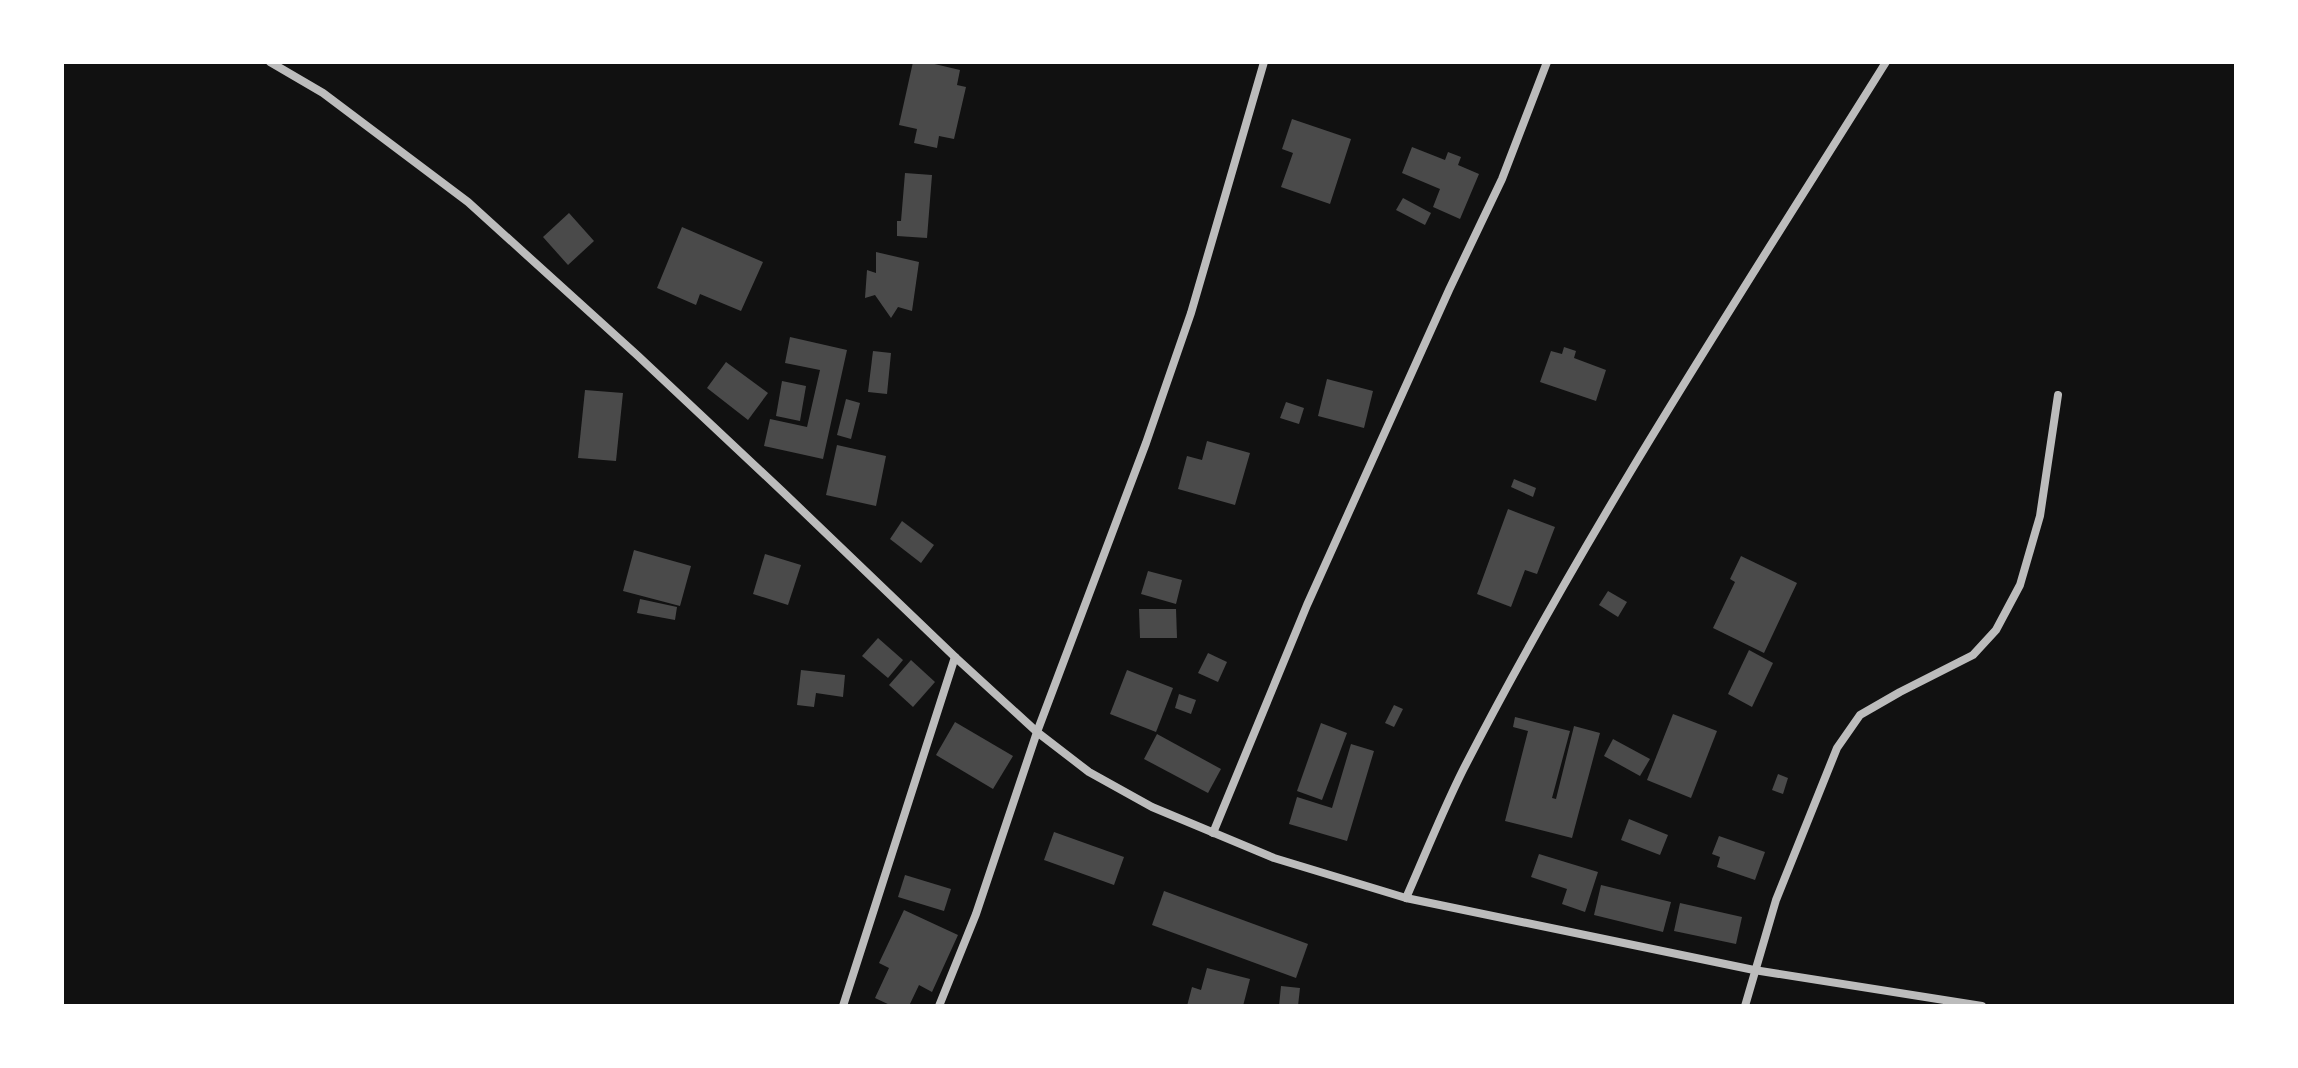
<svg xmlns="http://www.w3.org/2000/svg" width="2298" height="1068" font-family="'DM Sans',sans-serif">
<rect width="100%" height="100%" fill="#111"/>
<g fill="#4a4a4a">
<path d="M913,62H926L960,70L957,85L966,87L954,139L939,136L937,148L914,143L917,129L899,125Z"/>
<path d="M1292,119L1351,139L1330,204L1281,187L1293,153L1282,149Z"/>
<path d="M1412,147L1445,160L1448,152L1461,157L1458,165L1479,174L1460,219L1433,207L1440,189L1402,173Z"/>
<path d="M905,173L932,175L927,238L897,236V221H901Z"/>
<path d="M1403,198L1431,213L1425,225L1396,210Z"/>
<path d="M569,213L594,241L568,265L543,237Z"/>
<path d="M682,227L763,262L741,311L700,294L696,305L657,288Z"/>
<path d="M876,252L919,262L912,311L898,307L891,318L875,295L865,298L867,270L876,273Z"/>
<path d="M790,337L847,350L823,459L764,446L770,419L807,427L820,370L785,363Z"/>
<path d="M1564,347L1576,351L1574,358L1606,370L1596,401L1540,382L1551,351L1562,354Z"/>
<path d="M873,351L891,353L887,394L868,392Z"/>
<path d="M726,362L768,393L748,420L707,388Z"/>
<path d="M1327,379L1373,391L1364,428L1318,416Z"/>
<path d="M782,381L806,386L800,421L776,416Z"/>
<path d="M585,390L623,393L616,461L578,458Z"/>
<path d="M846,399L860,403L851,439L837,435Z"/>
<path d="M1286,402L1304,408L1299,424L1280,418Z"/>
<path d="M1207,441L1250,453L1235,505L1178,489L1187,456L1202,460Z"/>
<path d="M837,445L886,456L876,506L826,495Z"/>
<path d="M1514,479L1536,488L1533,497L1511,487Z"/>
<path d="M1508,509L1555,527L1537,574L1525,570L1511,607L1477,594Z"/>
<path d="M902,521L934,545L921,563L890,539Z"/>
<path d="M634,550L691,566L680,606L623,591Z"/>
<path d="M765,554L801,565L788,605L753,594Z"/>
<path d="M1741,556L1797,583L1764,653L1713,628L1735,582L1730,579Z"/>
<path d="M1148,571L1182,580L1176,604L1141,594Z"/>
<path d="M1608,591L1627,602L1618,617L1599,605Z"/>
<path d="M640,599L677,607L675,620L637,613Z"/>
<path d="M1139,609H1176L1177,638H1140Z"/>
<path d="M878,638L903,660L888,678L862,656Z"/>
<path d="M1749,650L1773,663L1752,707L1728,694Z"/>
<path d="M1208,653L1227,662L1218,682L1198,673Z"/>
<path d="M911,660L935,682L913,707L889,685Z"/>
<path d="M801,670L845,675L843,697L816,693L814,707L797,705Z"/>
<path d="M1127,670L1173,688L1156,732L1110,714Z"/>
<path d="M1179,694L1196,700L1191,714L1175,708Z"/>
<path d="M1394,705L1403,709L1394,727L1385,723Z"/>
<path d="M1673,714L1717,731L1691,798L1647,780Z"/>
<path d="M1515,717L1570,731L1552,798L1556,799L1574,726L1600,733L1572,838L1505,821L1528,731L1513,727Z"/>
<path d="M955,722L1013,756L993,789L936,755Z"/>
<path d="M1321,723L1347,733L1322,800L1297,791Z"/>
<path d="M1157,734L1221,769L1208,793L1144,759Z"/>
<path d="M1613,739L1650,759L1640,776L1604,756Z"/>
<path d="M1351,744L1374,751L1347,841L1289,824L1297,797L1332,808Z"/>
<path d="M1778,774L1788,778L1783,794L1772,790Z"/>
<path d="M1629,819L1668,835L1660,855L1621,840Z"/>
<path d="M1054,832L1124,857L1114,885L1044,860Z"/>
<path d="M1719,836L1765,852L1755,880L1717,867L1720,857L1712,854Z"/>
<path d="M1539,854L1598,872L1585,912L1562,904L1567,889L1531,877Z"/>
<path d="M905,875L951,889L944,911L898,897Z"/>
<path d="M1601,885L1671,902L1663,932L1594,915Z"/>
<path d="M1164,891L1308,944L1296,978L1152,925Z"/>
<path d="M1680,903L1742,917L1736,944L1674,931Z"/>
<path d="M904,910L958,935L932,992L919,985L909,1006H892L875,998L889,968L879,963Z"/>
<path d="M1207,968L1250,979L1243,1006H1187L1192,987L1201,990Z"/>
<path d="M1281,986L1300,988L1298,1006H1279Z"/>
</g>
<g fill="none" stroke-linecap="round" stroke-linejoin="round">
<g stroke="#bcbcbc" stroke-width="8">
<path d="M270,62L323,93L468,202L637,355L784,493L955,657L1037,732L1089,772L1152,807L1274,858L1406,898L1754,970L1982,1006"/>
<path d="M1213,833L1307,605L1449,290L1502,179L1547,62"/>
<path d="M1406,898C1425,855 1442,812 1463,770C1589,525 1740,295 1886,62"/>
<path d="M843,1006L955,657"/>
<path d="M939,1006L976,914L1037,732L1146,443L1191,313L1264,62"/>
<path d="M1745,1006L1776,900L1837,748L1860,715L1900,692L1973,655L1996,630L2020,585L2040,516L2058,395"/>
</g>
</g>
<rect width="2298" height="1068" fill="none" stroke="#ffffff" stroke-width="128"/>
</svg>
